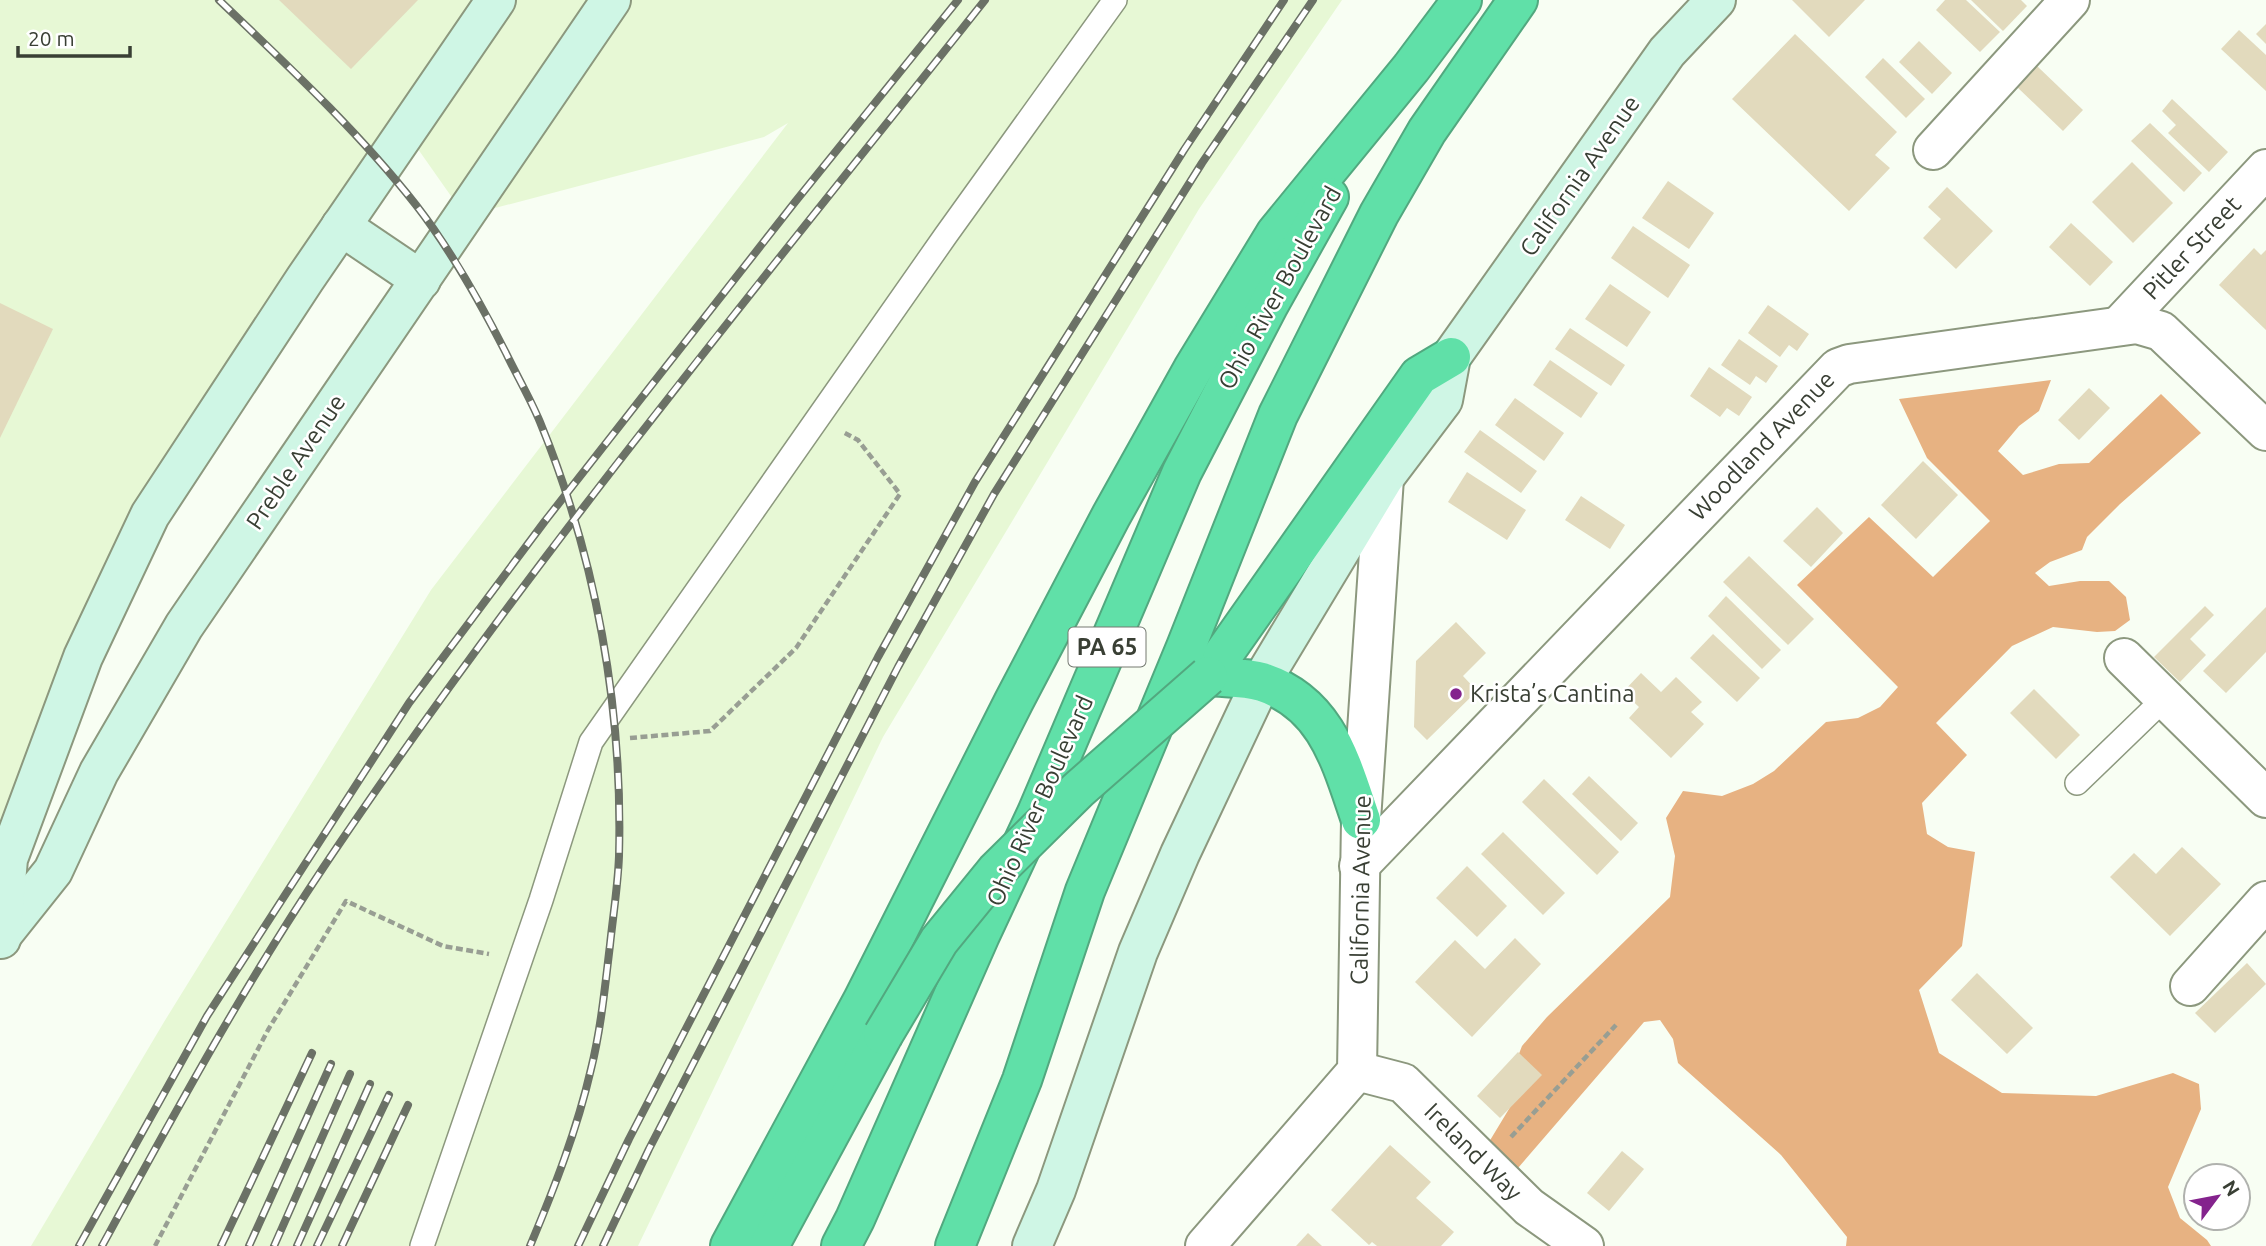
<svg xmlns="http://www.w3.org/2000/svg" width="2266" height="1246" font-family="Ubuntu,sans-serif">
<rect width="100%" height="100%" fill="#f8fef3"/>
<path fill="#e7f8d5" d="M0,0H1342L1199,209L883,737L638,1246H31L164,1022L431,590L788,123L764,137L465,216L406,132L83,657L0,941Z"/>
<path fill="#e7b282" d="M2051,380L2039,411L2019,426L1998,451L2023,475L2059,464L2089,463L2161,394L2201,433L2120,504L2087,537L2082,550L2050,562L2035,573L2049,586L2080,581H2109L2126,597L2130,620L2115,631L2097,632L2053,627L2012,646L1936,723L1967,755L1922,803L1927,834L1948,847L1975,852L1962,946L1919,990L1939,1053L2002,1093L2096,1096L2173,1073L2199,1084L2201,1109L2168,1187L2180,1218L2207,1240L2211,1246H1846L1847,1237L1781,1155L1678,1063L1673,1039L1660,1020L1644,1022L1518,1168L1489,1142L1512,1104L1513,1069L1522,1046L1547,1017L1670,897L1675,856L1666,818L1683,791L1722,796L1753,784L1774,771L1826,722L1858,718L1880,707L1898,687L1797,585L1869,517L1933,577L1990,521L1927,458L1899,399Z"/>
<g fill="#e2dabd">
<path d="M279,0H418L351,69Z"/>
<path d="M1792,0H1865L1829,37Z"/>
<path d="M1945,0H1966L2000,32L1980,52L1936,10Z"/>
<path d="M1971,0H2021L2027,6L2003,31Z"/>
<path d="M2266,24V44L2256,34Z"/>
<path d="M2239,30L2266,55V91L2221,49Z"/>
<path d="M1795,34L1897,132L1875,155L1890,168L1849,211L1732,99Z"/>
<path d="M1919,41L1952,73L1932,94L1899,62Z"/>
<path d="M1883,58L1925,99L1906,118L1865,77Z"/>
<path d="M2037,66L2083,110L2063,131L2017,87Z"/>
<path d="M2172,99L2228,152L2209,172L2168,133L2176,125L2162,111Z"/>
<path d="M2150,123L2202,173L2184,192L2131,141Z"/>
<path d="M2132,162L2173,203L2133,243L2092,202Z"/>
<path d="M1668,181L1714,213L1689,249L1642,218Z"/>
<path d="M1947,187L1993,231L1956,269L1923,238L1941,219L1928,207Z"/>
<path d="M2071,223L2113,262L2090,286L2049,247Z"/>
<path d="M1633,226L1690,265L1668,298L1611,258Z"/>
<path d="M2254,248L2261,255L2266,250V330L2219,285Z"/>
<path d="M1610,284L1651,312L1627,347L1585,319Z"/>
<path d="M0,303L53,329L0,438Z"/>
<path d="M1768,305L1809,334L1797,351L1789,345L1780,357L1748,333Z"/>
<path d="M1570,328L1625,365L1611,386L1555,349Z"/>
<path d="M1739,339L1778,366L1766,383L1756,376L1750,385L1721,365Z"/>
<path d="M1550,360L1598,393L1581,418L1533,385Z"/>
<path d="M1709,367L1752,397L1739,416L1727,408L1720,417L1690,396Z"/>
<path d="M2089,388L2110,408L2079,440L2058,420Z"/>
<path d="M1515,398L1564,433L1544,461L1495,425Z"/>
<path d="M1480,430L1537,471L1521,493L1464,452Z"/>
<path d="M1923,461L1958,495L1916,539L1881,505Z"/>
<path d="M1467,472L1526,510L1507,540L1448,502Z"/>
<path d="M1581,496L1625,525L1610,549L1565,520Z"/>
<path d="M1817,507L1843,533L1811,567L1783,541Z"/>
<path d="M1749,556L1814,619L1788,645L1723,582Z"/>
<path d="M1726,596L1781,650L1762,669L1708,616Z"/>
<path d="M2205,606L2214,615L2190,639L2206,655L2180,682L2154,657Z"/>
<path d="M2266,607V652L2226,693L2203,671Z"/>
<path d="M1456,622L1486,653L1463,676L1477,691L1427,740L1414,727L1416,661Z"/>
<path d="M1713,634L1760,678L1737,702L1690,658Z"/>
<path d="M1641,673L1661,692L1676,677L1702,702L1691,712L1704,724L1671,758L1629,718L1639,707L1623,692Z"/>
<path d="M2034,689L2080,735L2056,759L2010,713Z"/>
<path d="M1589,776L1638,823L1621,841L1572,794Z"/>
<path d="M1544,779L1619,852L1597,875L1522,802Z"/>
<path d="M1503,832L1565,893L1543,915L1481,854Z"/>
<path d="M2182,847L2221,884L2170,936L2110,877L2134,853L2156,874Z"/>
<path d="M1467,866L1507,906L1477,937L1436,898Z"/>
<path d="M1515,938L1541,964L1472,1037L1415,982L1455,940L1485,969Z"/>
<path d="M2247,963L2266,984L2215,1033L2195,1013Z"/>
<path d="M1977,973L2033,1028L2007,1054L1951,1000Z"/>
<path d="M1518,1052L1542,1075L1500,1118L1477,1096Z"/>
<path d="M1390,1145L1431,1182L1416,1198L1454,1232L1441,1246H1377L1372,1242L1369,1245L1331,1210Z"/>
<path d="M1622,1151L1644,1169L1609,1211L1587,1193Z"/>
<path d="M1308,1233L1322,1246H1296Z"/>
</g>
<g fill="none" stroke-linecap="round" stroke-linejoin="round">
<defs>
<g id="lane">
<path d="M2077,783L2165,698"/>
<path d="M422,1246L541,900L591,742L946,235L1115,0"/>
</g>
<g id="street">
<path d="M1933,150L2070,0"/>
<path d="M2119,326L2266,169"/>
<path d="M2124,658L2266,798"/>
<path d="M1359,866L1838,368L1849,364L2137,324L2161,331L2266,431"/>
<path d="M2190,986L2266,901"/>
<path d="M1357,1071L1403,1083L1529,1207L1584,1246"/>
<path d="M1205,1246L1357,1071L1361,820L1384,478"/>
</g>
<g id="secondary">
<path d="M341,226L421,280"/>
<path d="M2,935L53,871L99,772L184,626L611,0"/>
<path d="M1,939L8,859L83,657L150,515L305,279L496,0"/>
<path d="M1032,1246L1056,1190L1138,952L1180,854L1261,682L1384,478L1443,400L1451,357L1667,52L1716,0"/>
</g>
<g id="highway">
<path d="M1361,820C1341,762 1327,703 1262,682C1245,677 1225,678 1208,676L1419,376L1451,357"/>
<path d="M730,1246L863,1000L1014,701L1111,516L1193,369L1276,233L1411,68L1462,0"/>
<path d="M769,1246L883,1035"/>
<path d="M841,1246L855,1219L980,935L1037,813L1182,472L1268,306L1329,197"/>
<path d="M955,1246L1022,1080L1085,891L1186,647L1278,415L1379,214L1427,131L1518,0"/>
</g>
</defs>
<use href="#lane" stroke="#8c987e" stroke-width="26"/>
<use href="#street" stroke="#8c987e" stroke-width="42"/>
<use href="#secondary" stroke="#8c987e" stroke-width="42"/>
<use href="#highway" stroke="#52a87f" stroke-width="42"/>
<g stroke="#989e93" stroke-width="4.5" stroke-dasharray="7 3.5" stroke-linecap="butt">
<path d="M630,738L710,731L796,648L900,494L858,440L843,432"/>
<path d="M1511,1137L1616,1025"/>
<path d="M155,1246L268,1030L346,901L443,946L489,954"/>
</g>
<use href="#lane" stroke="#fff" stroke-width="23"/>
<use href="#street" stroke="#fff" stroke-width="38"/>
<use href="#secondary" stroke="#cff6e5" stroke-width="38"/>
<use href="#highway" stroke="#60e0a8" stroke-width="38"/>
<defs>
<g id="rail">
<path d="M219,0C287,65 357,130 416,205C451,250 480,302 506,353C517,376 530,398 540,422C596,558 623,708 619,856C618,885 613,916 610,945C605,986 601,1029 591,1069C577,1130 554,1189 530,1246"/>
<path d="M79,1246L207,1016L409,703L545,521L795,202L958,0"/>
<path d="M102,1246C172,1118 242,989 323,868C526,565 759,285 985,0"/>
<path d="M221,1246L312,1053"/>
<path d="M249,1246L331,1064"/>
<path d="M274,1246L350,1074"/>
<path d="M297,1246L370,1084"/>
<path d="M317,1246L389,1095"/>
<path d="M342,1246L408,1105"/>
<path d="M578,1246L629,1139L878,657L975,482L1184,150L1284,0"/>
<path d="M603,1246L649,1149L898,667L994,494L1202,163L1313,0"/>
</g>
</defs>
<use href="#rail" stroke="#6b7166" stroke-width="8"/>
<use href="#rail" stroke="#fff" stroke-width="5" stroke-dasharray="16" stroke-linecap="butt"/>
<defs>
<path id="highway-bridge" d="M883,1035L939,941L996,871L1078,790L1208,676"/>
</defs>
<use href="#highway-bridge" stroke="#52a87f" stroke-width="42" stroke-linecap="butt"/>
<use href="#highway-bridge" stroke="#60e0a8" stroke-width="38"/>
</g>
<circle fill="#84238d" stroke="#fff" stroke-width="2.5" cx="1456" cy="694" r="7"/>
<g text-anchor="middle" stroke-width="5" stroke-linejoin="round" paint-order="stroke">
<rect fill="#fff" stroke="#747971" stroke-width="2" x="1068.5" y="627.5" width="77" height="39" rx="5"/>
<g font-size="23" font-weight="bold" fill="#393f34">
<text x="1107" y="655">PA 65</text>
</g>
<g font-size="24" fill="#393f34" stroke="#fff">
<text transform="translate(1580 176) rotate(-55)" y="8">California Avenue</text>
<text transform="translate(2192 248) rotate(-47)" y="8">Pitler Street</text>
<text transform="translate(1280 288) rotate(-61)" y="8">Ohio River Boulevard</text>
<text transform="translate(1762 446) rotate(-46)" y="8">Woodland Avenue</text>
<text transform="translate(296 462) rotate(-56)" y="8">Preble Avenue</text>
<text transform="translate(1040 801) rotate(-66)" y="8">Ohio River Boulevard</text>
<text transform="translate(1361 890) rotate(-89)" y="8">California Avenue</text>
<text transform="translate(1473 1152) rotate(45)" y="8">Ireland Way</text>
</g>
<g font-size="24" fill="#393f34" stroke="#fff" text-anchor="start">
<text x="1470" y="702">Krista’s Cantina</text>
</g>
</g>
<g transform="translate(2217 1197) rotate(58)"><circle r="33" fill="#ffffff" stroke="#b0b2ae" stroke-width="2"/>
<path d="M0-5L12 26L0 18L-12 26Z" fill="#84238d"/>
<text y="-10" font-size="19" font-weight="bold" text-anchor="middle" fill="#393f34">N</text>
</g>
<path d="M18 46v10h112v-10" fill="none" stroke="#393f34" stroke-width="3.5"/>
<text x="28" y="46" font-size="21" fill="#393f34" stroke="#ffffff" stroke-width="5" paint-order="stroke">20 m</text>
</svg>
